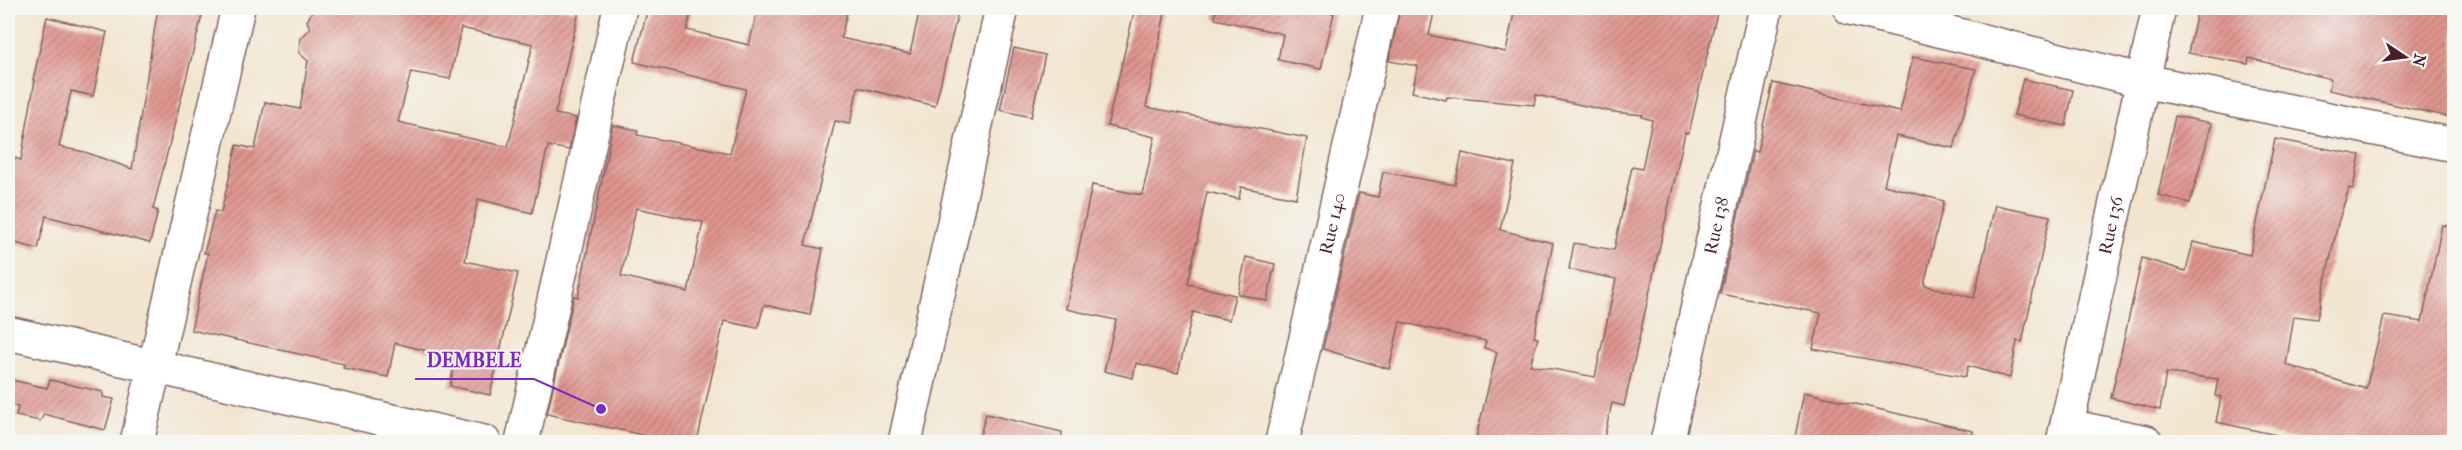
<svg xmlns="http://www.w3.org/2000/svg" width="2462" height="450" font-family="'IM FELL French Canon',serif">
<defs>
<pattern id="building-hatch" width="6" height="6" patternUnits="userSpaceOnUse" patternTransform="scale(1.5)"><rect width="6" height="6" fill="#df958e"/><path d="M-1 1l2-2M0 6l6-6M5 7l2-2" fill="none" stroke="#b77974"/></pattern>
</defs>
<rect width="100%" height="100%" fill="#f6f6f2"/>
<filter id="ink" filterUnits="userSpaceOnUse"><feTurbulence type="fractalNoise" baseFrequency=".0167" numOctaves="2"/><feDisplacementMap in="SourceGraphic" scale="12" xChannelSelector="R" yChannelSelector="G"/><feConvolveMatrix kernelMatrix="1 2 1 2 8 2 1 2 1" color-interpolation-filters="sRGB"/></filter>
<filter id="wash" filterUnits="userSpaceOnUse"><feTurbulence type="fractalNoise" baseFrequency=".008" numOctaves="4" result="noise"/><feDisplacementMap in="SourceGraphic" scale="24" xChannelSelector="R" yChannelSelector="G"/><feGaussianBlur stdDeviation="1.35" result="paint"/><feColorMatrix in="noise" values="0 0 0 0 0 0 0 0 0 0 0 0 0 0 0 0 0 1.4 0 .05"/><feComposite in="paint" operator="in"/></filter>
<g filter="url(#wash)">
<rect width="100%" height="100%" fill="#f2e5cf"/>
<g id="blocks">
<g fill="url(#building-hatch)" fill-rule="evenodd">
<path d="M158,8H204L153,209L158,211L150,243L46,216L38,249L8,241V156L21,160L35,80H33L47,17L107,32L93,96L71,91L59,147L85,152L132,169Z"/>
<path d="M314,8H561L579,11L555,114L576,118L569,150L548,146L532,213L478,199L465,261L518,273L490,395L450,386L456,358L395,343L388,377L343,368L344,364L191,330L208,253H204L215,211L221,212L237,145L255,149L265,102L300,109L308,61L299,53L300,38L310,28L307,21ZM461,28L533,44L508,147L398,122L411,72L450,79Z"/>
<path d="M648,8H692L687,30L749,45L758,8H783L810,14L812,8H848L841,38L910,54L920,8H959L935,106L858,87L850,124L835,121L805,245L823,249L810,315L764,305L758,328L724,321L697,442H675L547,414L574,296L578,297L613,125L638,130L637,135L730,153L746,89L634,62ZM636,208L703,222L688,292L621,276Z"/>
<path d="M1135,8H1166L1146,107L1307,138L1296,198L1241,187L1239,199L1207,192L1188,284L1235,295L1229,320L1193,312L1178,373L1136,363L1133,378L1104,371L1116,320L1066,309L1092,185L1142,195L1155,137L1107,126Z"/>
<path d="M1216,8H1311L1334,13L1321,69L1278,60L1283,34L1215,19Z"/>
<path d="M1400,8H1435L1429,35L1506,52L1515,8H1718L1689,133H1685L1624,406L1612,403L1603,442H1475L1497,352L1484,348L1486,341L1400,322L1389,369L1323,349L1359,193L1378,197L1383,172L1455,185L1462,153L1515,164L1500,230L1553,243L1534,337L1538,338L1530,365L1595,377L1616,279L1569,269L1574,243L1614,250L1632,167L1642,169L1652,120L1642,117L1643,115L1613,112L1536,95L1534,105L1447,97L1446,100L1412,92L1418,66L1389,61Z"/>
<path d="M2198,8H2454V118L2329,90L2331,79L2249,58L2248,64L2188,53Z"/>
<path d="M1014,48L1045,55L1031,117L1000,110Z"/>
<path d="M1913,57L1976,69L1954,148L1896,136L1884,185L1944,201L1924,285L1974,298L1995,205L2050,216L2022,342L2017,341L2010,378L1968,366L1965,377L1813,349L1821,313L1720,294L1753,151L1757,152L1773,83L1900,112Z"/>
<path d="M2023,79L2073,90L2066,126L2014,115Z"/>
<path d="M2175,116L2212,123L2190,203L2158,195Z"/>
<path d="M2275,139L2360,155L2353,189L2349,188L2338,223L2317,319L2294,316L2286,365L2366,389L2384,316L2422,322L2442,225L2454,227V425L2450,442H2309L2216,422L2221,397L2215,396L2218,379L2166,373L2160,410L2111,398L2142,258L2186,271L2193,242L2250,255Z"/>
<path d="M1246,257L1275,264L1267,301L1238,294Z"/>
<path d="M8,379L47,388L50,380L103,392V397L114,399L105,430L44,414L40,421L16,416L18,407L8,404Z"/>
<path d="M1804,392L1973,431L1972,442H1794Z"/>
<path d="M986,414L1062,432L1061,442H978Z"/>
</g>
</g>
</g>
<g filter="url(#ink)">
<use href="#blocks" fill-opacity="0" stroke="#856464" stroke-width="1.5"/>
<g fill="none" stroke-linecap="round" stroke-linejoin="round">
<defs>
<g id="minor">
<path d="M1850,8L2144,81L2454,145"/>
<path d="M8,333L484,442"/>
<path d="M2067,426L2146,442"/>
<path d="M137,442L238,8"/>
<path d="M522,442L620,8"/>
<path d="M905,442L1002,8"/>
<path id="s1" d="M1282,442L1382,8"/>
<path id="s2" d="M1667,442L1766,8"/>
<path id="s3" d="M2063,442L2159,8"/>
</g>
</defs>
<use href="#minor" stroke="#856464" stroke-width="36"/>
<use href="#minor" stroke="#fff" stroke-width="33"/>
</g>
</g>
<g text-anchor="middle" stroke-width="4.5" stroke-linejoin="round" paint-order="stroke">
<g font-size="18" fill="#4a1f2b" stroke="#f6f6f2">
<text dy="6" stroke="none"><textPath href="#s1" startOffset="224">Rue 140</textPath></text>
<text dy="6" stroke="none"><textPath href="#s2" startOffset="222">Rue 138</textPath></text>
<text dy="6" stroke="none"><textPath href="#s3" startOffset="222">Rue 136</textPath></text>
</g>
</g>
<path fill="none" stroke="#7b2cbf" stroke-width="2" d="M601 409L534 379H415"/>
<circle fill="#7b2cbf" stroke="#f6f6f2" stroke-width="2" cx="601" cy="409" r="6"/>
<g font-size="20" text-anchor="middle" font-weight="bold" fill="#7b2cbf" stroke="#f6f6f2" stroke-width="4.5" stroke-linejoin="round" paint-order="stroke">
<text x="474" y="367">DEMBELE</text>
</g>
<rect width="2462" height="450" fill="none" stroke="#f6f6f2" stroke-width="30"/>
<g transform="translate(2405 57) rotate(103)" stroke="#f6f6f2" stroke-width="4.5" paint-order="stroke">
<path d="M0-4.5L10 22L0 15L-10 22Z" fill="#4a1f2b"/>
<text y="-9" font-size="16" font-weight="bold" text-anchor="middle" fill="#4a1f2b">N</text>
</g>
</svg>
